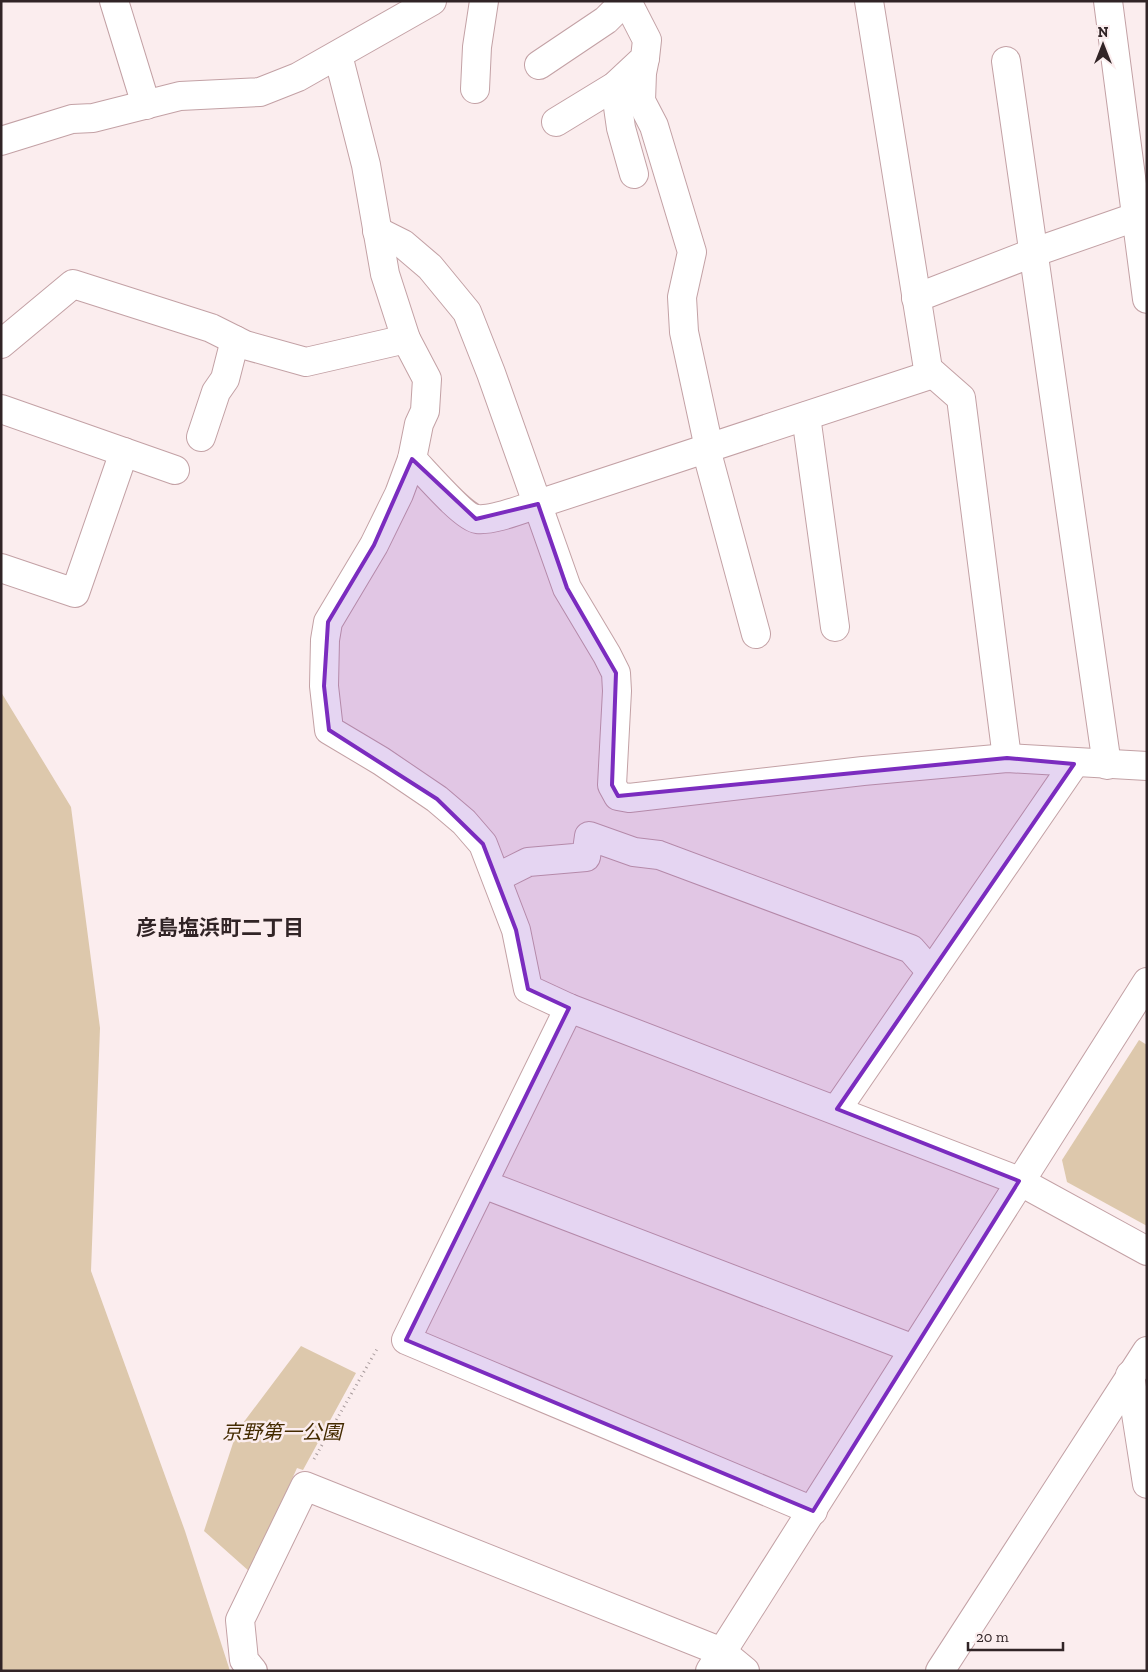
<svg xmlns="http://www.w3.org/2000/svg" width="1148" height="1672" font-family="'Zilla Slab','Noto Sans JP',serif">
<rect width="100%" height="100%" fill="#fbedee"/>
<g fill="#ddc8ac">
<path d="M1,692L71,807L100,1028L91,1271L185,1531L230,1671H1Z"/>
<path d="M1139,1040L1147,1045V1226L1067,1182L1062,1160Z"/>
<path d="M301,1346L356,1373L303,1470L297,1468L250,1572L204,1531L237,1431Z"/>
</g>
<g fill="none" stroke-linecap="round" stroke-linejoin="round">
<defs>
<g id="minor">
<path d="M114,1L146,105"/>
<path d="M869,1L928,369L961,398L1007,758"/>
<path d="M1108,1L1147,299"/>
<path d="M645,58L642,73L641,101L654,126L692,252L682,297L684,332L709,448"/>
<path d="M1006,61L1107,765"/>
<path d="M539,65L606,20L625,1"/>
<path d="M615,86L621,128L634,174"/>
<path d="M475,89L477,47L484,1"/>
<path d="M556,122L615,86L645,58L647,40L627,1"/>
<path d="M1,141L72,119L93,118L180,96L260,92L298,77L432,1"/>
<path d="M377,231L403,244L430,267L467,312L491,373L567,588L607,655L616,673L617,691L612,785L618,796L629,798L863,771L1007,758L1147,766"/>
<path d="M916,298L1035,252L1147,213"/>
<path d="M406,339L427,379L425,411L419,424L412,459L399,494L374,545L328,622L325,640L324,686L329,730L381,761L437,799L464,822L483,844L516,930L528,989L569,1008L1019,1181L1147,1251"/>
<path d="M1,344L73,284L211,328L245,345L306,362L406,339L385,274L366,165L338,55"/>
<path d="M1,409L175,470"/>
<path d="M806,416L835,627"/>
<path d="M201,437L216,392L225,379L235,340"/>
<path d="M706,449L756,634"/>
<path d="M412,459C423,470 464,518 477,519C493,521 522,509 538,504L933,374"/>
<path d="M1,568L75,593L124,452"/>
<path d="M498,877L528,862L586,857L589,836L634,852L659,855L911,949L931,972"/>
<path d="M569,1008L406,1340L813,1511"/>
<path d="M837,1109L1074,764"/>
<path d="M483,1184L914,1349"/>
<path d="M1130,1375L1147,1484"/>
<path d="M253,1671L244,1660L240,1620L305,1486L722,1652L745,1671"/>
<path d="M710,1671L1147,982"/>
<path d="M940,1671L1147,1351"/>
</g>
</defs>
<use href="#minor" stroke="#c3a1a5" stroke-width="30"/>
<path stroke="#a89b9c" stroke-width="3" stroke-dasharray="1 4" stroke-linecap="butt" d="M314,1459L377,1349"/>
<use href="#minor" stroke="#fff" stroke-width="28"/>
</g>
<path fill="#7b2cbf" fill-opacity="0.2" stroke="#7b2cbf" stroke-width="4" stroke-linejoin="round" d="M412,459L476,519L538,504L567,588L616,673L612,785L618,796L1007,758L1074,764L837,1109L1019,1181L813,1511L406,1340L569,1008L528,989L516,930L483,844L437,799L329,730L324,686L328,622L374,545Z"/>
<g text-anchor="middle" stroke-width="5" stroke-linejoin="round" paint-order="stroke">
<g font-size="20" font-style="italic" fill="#442b00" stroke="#fbedee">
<text x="282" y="1439">京野第一公園</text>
</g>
<g font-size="21" font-weight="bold" fill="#312426" stroke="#fbedee">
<text x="220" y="935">彦島塩浜町二丁目</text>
</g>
</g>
<rect width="1148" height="1672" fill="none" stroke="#312426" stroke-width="5"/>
<g transform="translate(1103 45)" stroke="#fbedee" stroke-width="4" paint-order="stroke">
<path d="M0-4L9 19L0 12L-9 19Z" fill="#312426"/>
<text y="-8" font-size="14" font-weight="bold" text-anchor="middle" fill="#312426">N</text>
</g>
<path d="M968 1642v8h95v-8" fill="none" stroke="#312426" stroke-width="2.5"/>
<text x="976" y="1642" font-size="15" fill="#312426" stroke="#fbedee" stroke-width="4" paint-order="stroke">20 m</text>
</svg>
